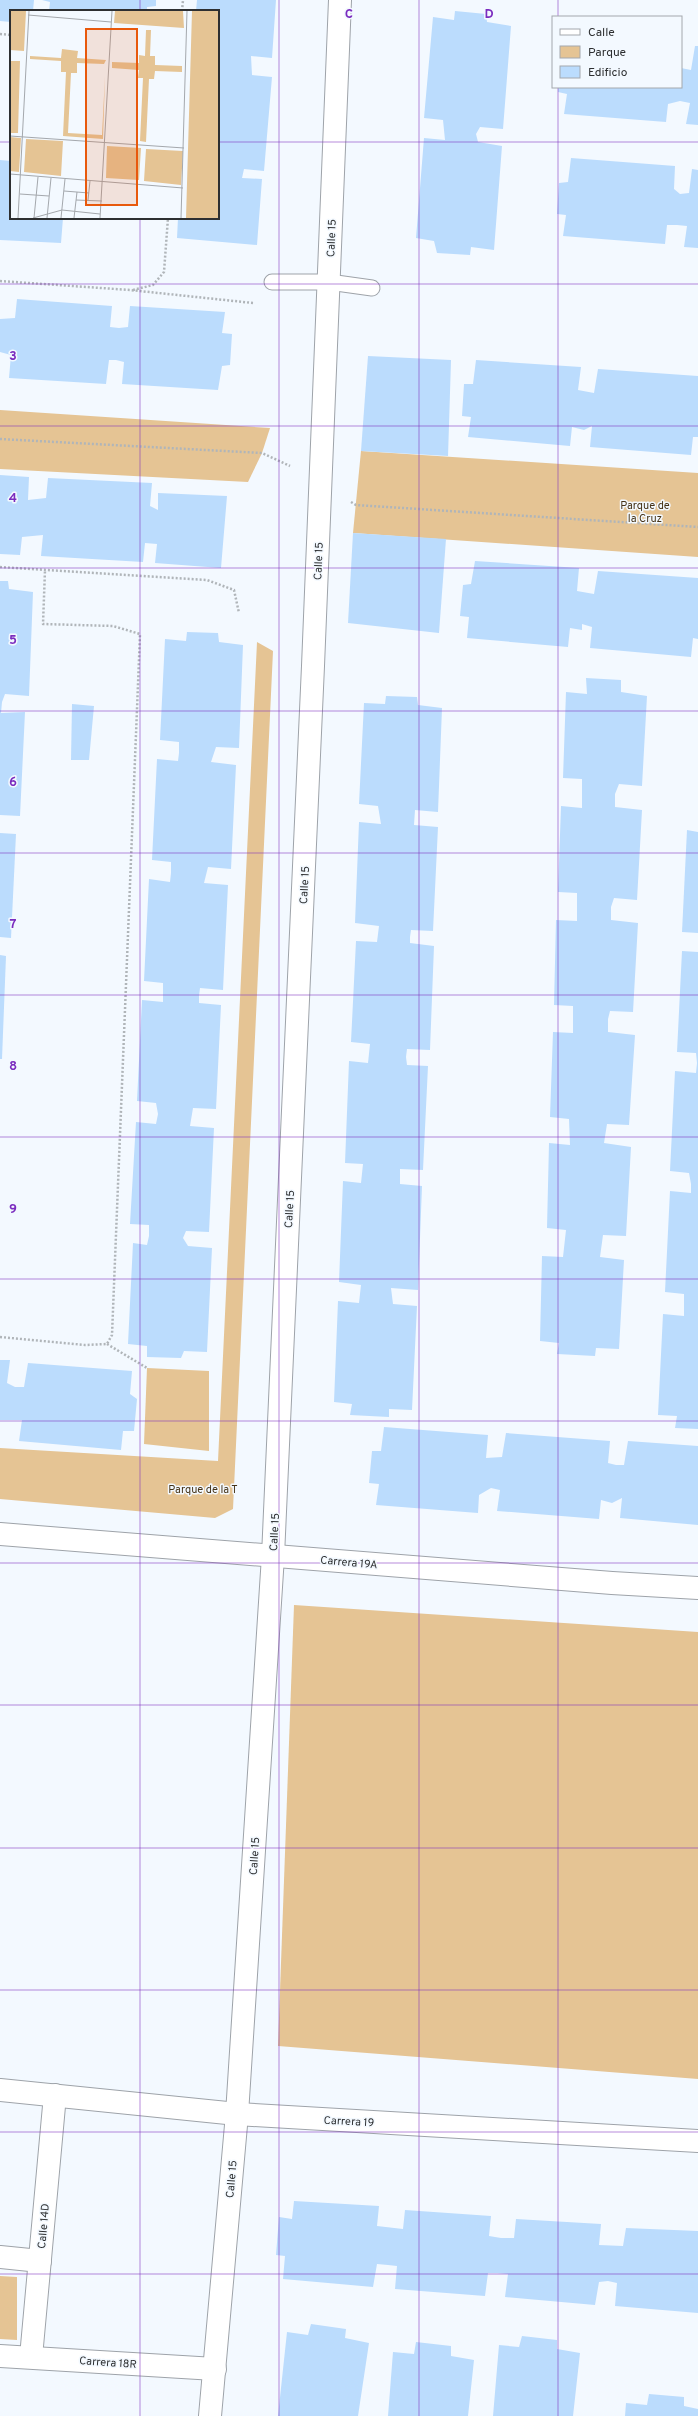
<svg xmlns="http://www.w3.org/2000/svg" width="698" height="2416" font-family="Overpass,sans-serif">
<rect width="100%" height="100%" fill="#f3f9ff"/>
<g fill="#e5c494">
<path d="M0,410L270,428L262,453L248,482L0,469Z"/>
<path d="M361,451L698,473V557L353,533Z"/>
<path d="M257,642L273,651L233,1509L215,1518L0,1499V1448L218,1461Z"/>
<path d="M147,1368L209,1371V1451L144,1444Z"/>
<path d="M294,1605L698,1632V2079L278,2046Z"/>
<path d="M0,2276L17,2277V2340L0,2339Z"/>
</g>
<g fill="#bbdcfd">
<path d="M0,0H34L33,11H11V22L0,21Z"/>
<path d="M42,0H156V6L147,7V11H49L50,2Z"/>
<path d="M197,0H276L272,58L251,56L252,75L272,77L264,171L244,169L242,178L262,179L257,245L177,238L178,218H218V11H196Z"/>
<path d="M455,11L486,14L487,22L511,26L503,129L480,127L476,134L478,142L502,146L494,250L471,247L470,255L437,253L434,241L416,238L424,138L445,140L443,120L424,118L433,17L454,20Z"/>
<path d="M695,46H698V125L686,124L690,103L680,101L668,104L666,122L564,114L567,94L558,92V87H681V68L691,70Z"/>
<path d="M571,158L675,166L674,189L680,194L689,193L692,169L698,170V248L684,247L687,226L677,225H667L665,244L563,236L566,215L557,214L559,183L568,182Z"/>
<path d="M0,160L11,161V218H63L61,243L0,240Z"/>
<path d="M17,299L112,306L110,327L119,328L128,327L130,306L225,312L222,333L232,334L230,365L222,366L218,390L122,384L124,362L116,360H109L106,384L9,378L11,355L0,352V319L15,318Z"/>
<path d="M368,356L451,360L448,456L361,451Z"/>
<path d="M476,360L581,367L578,390L594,393L598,369L698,376V437H693L691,455L590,447L592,426L584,430L572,427L570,446L468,437L471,417L462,416L464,384H473Z"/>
<path d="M0,475L29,477L28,500L46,498L48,478L152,483L150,506L158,510V493L227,496L221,568L155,563L157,544L145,543L143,562L41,556L43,535L22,537L20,555L0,554Z"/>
<path d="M353,533L446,539L439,633L348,623Z"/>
<path d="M475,561L579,568L577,591L594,594L598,571L698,578V639L693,638L691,657L590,648L592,627L582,624V630L570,628L568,647L467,638L469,617L460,616L463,585L471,584Z"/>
<path d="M0,581H8L9,589L33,592L29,696L5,694L2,702L1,713L25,712L20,816L0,815Z"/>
<path d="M187,632L218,633L219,642L243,645L239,748L216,747L211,762L236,765L231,869L208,867L204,883L228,885L223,990L200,988L199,996V1003L221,1005L216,1109L193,1108L190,1126L214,1128L209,1232L186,1231L183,1238L188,1246L212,1248L207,1352L184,1351L181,1358L147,1357V1346L128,1344L133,1243L147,1245L149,1236V1225L130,1224L136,1122L156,1124L158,1114L156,1103L137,1101L142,1000L163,1002V983L144,981L149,879L170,882L171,873V862L152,860L157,759L178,761L179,753V742L160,740L165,639L186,641Z"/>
<path d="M586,678L621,680V692L647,696L642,786L619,784L615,794V807L642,810L637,900L614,898L611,907V920L638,923L633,1012L610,1011L608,1019V1032L635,1035L629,1125L607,1124L604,1143L631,1147L626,1236L603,1235L600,1257L624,1260L619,1349L596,1348L595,1356L557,1354L559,1343L540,1341L542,1256L563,1257L566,1230L547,1228L549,1143L570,1145L569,1119L550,1117L553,1032L573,1033V1006L554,1005L556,920L577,921V893L558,892L561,806L582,808V779L563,778L566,692L587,694Z"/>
<path d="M386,696L417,697L418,705L442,708L438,812L415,810L414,825L438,827L433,931L411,930L410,937V943L434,946L430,1050L407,1049L406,1057L407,1065L428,1066L423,1170L400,1169V1184L422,1186L418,1290L391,1288L393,1304L417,1306L412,1410L389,1409V1417L350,1415L352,1404L334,1402L338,1301L359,1303L361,1285L339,1282L343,1181L361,1183L363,1164L345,1163L349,1061L368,1063L370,1044L351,1042L356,941L377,942L379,926L355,923L359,822L381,824L378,806L359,804L364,703L385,704Z"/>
<path d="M72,704L94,706L89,760H71Z"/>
<path d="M687,830L698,832V933L682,932Z"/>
<path d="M0,833L16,834L11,938L0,937Z"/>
<path d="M682,951L698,952V1429L675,1428L677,1416L658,1415L663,1314L684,1316V1294L665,1292L670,1191L691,1193V1184L689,1173L670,1171L675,1071L696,1073L697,1063L696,1053L677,1052Z"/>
<path d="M0,955L6,956L2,1059H0Z"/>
<path d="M0,1360H10L7,1383L15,1387H24L28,1363L132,1371L130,1394L137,1399L134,1431H123L121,1450L19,1441L22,1420H0Z"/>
<path d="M384,1427L488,1435L486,1458L502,1457L506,1433L610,1441L608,1463L616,1465H624L628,1441L698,1446V1525L620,1518L622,1498L612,1503L601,1500L599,1519L497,1511L500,1490L491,1488L479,1495L478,1513L376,1505L379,1484L369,1483L372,1451H381Z"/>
<path d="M294,2201L379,2206L377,2226L403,2229L405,2210L491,2216L489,2236L501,2238H514L516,2219L601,2224L599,2245L623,2246L626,2228L698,2231V2313L615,2306L617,2283L608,2281L599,2282L595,2305L505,2297L508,2274L497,2273H488L485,2296L395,2289L397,2266L388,2265L377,2264L373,2287L283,2279L285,2256L276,2255L279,2217L292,2219Z"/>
<path d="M311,2324L346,2329L345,2338L369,2343L358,2416H278L287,2332L308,2335Z"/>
<path d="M522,2336L557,2340V2349L580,2353L573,2416H493L499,2345L519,2347Z"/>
<path d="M416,2342L451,2346V2356L474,2360L468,2416H388L393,2352L414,2354Z"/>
<path d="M649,2394L684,2397V2406L698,2409V2416H625L626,2403L647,2405Z"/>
</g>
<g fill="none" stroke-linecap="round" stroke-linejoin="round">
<defs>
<path id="service" d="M272,282H329L372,288"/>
<g id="minor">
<path d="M0,1534L612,1583L698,1588"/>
<path d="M0,2090L237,2114L698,2141"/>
<path d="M0,2257L40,2261"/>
<path d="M0,2356L215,2369"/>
<path d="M31,2357L55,2095"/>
<path d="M210,2416L237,2114L273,1556L313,666L340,0"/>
</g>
</defs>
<use href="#service" stroke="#9ea3a9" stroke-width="17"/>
<use href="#minor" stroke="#9ea3a9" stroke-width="24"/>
<g stroke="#b0b5b9" stroke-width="2.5" stroke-dasharray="2 2" stroke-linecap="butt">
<path d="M182,11L183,0"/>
<path d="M0,34L11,35"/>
<path d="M0,281L130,290L253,303"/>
<path d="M133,290L153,285L164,272L168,218"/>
<path d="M0,439L262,453L290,466"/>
<path d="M351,502L356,505L698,527"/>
<path d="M0,567L207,580L234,590L239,613"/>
<path d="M0,1337L85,1345L107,1344L112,1335L140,634L113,626L43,624L45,570"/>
<path d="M107,1344L147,1368"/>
</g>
<use href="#service" stroke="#fff" stroke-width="15"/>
<use href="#minor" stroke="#fff" stroke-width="22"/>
</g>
<path fill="none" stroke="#7b2cbf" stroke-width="1" stroke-opacity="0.55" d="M140,0V11M279,0V2416M419,0V2416M558,0V17M558,87V2416M0,142H11M218,142H698M140,218V2416M0,284H698M0,426H698M0,568H698M0,711H698M0,853H698M0,995H698M0,1137H698M0,1279H698M0,1421H698M0,1563H698M0,1705H698M0,1848H698M0,1990H698M0,2132H698M0,2274H698"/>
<g text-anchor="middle" stroke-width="3" stroke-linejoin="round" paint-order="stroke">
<g font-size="11" fill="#2d2f31" stroke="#f3f9ff">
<text transform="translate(331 238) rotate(-88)" y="4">Calle 15</text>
<text transform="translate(318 561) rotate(-88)" y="4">Calle 15</text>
<text transform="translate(304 885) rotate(-87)" y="4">Calle 15</text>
<text transform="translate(289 1209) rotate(-87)" y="4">Calle 15</text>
<text transform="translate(274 1532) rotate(-87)" y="4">Calle 15</text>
<text transform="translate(349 1562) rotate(5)" y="4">Carrera 19A</text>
<text transform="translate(254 1856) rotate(-86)" y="4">Calle 15</text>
<text transform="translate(349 2121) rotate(3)" y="4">Carrera 19</text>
<text transform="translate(231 2179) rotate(-85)" y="4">Calle 15</text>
<text transform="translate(43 2226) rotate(-85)" y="4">Calle 14D</text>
<text transform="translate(108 2362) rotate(4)" y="4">Carrera 18R</text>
</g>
<g font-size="11" fill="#463317" stroke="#f3f9ff">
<text x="645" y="509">Parque de<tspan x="645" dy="13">la Cruz</tspan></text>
<text x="203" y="1493">Parque de la T</text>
</g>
</g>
<g transform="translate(10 10)">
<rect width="209" height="209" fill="#f3f9ff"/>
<path d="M0,1H16L14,41L0,40ZM105,1H173L174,18L104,13ZM182,1H209V208H176ZM136,20H141L140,46H145V55L172,56V62L145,61L144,69H139L136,132L130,131L133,68H128L129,60L102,58V52L129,53V45L135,46ZM52,39L68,41L67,48L96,50L94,54L67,53V63H61L58,123L92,125L95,66L93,129L53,126L56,62H51V51L20,49V46L51,48ZM0,51H10L8,123H0ZM0,127L11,128L9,162L0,161ZM16,129L53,131L51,166L14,162ZM97,136L131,138L129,170L96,168ZM136,139L173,141L171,175L134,171Z" fill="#e5c494"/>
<path fill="none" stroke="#a4a8ad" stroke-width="1" d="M18,5L101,12M0,126L174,138M0,164L173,178M54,181L79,183M10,184L39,186M66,190L92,191M78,190L80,171M8,208L19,1M23,208L52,200L90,204M24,208L28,167M37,208L41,168M51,208L55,169M64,208L67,182M90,208L102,1M171,208L177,1"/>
<path fill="#e8590c" fill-opacity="0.15" stroke="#e8590c" stroke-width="2" d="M76,19H127V195H76Z"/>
<rect width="209" height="209" fill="none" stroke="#2d2f31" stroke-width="2"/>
</g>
<g font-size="13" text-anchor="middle" font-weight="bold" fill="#7b2cbf" stroke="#f3f9ff" stroke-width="3" stroke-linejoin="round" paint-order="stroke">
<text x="349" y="18">C</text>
<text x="489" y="18">D</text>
<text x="13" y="360">3</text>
<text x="13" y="502">4</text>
<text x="13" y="644">5</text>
<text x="13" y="786">6</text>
<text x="13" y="928">7</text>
<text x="13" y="1070">8</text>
<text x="13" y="1213">9</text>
</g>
<rect x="552" y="16" width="130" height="72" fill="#f3f9ff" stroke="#a4a8ad"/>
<rect x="560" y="29" width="20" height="6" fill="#ffffff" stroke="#a4a8ad"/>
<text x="588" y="36" font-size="12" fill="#2d2f31">Calle</text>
<rect x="560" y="46" width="20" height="12" fill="#e5c494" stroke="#a4a8ad"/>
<text x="588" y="56" font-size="12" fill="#2d2f31">Parque</text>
<rect x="560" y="66" width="20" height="12" fill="#bbdcfd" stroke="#a4a8ad"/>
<text x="588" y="76" font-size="12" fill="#2d2f31">Edificio</text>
</svg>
